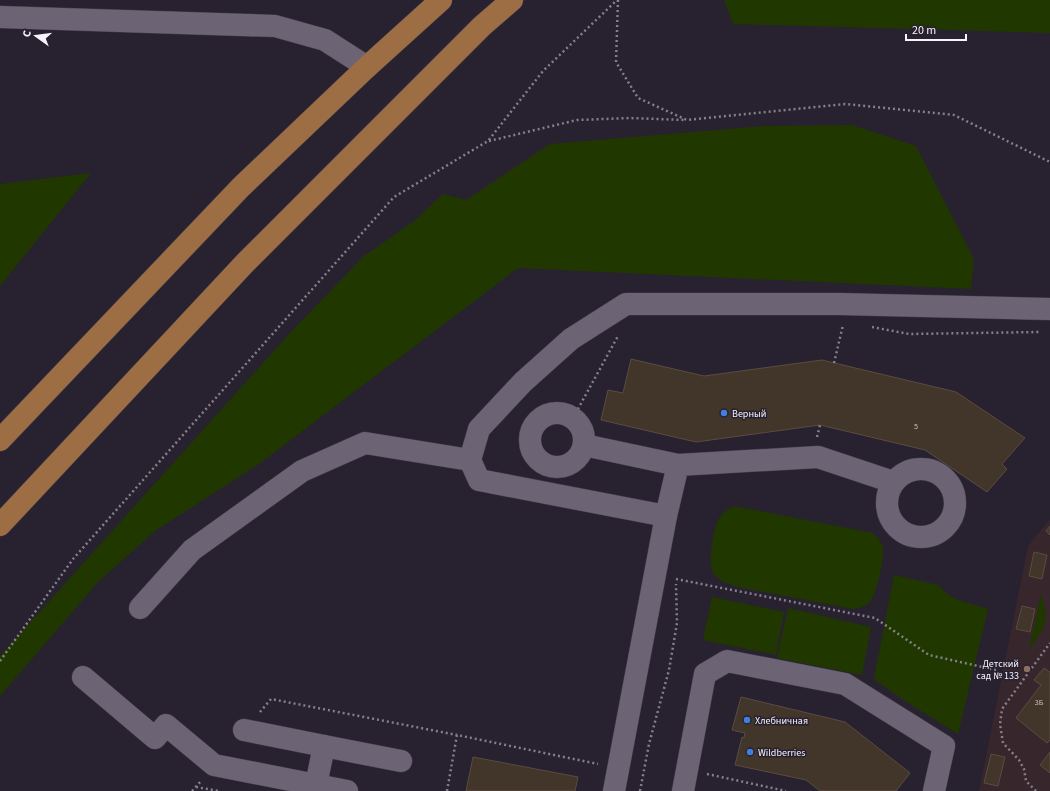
<svg xmlns="http://www.w3.org/2000/svg" width="1050" height="791" font-family="'Source Sans 3',sans-serif">
<rect width="100%" height="100%" fill="#28212f"/>
<path fill="#38262d" d="M1050,519V791H979L1028,546Z"/>
<g fill="#203800">
<path d="M724,0H1050V33L733,24Z"/>
<path d="M852,125L916,146L974,259L971,289L518,268L259,464L155,531L99,581L0,696V656L290,333L364,256L413,222L443,194L466,200L550,144L765,126Z"/>
<path d="M91,173L0,286V184Z"/>
<path d="M734,506L873,533C878,538 883,543 883,551C884,560 876,596 870,602C865,607 860,608 853,609L738,587C729,584 720,582 714,574C707,565 713,530 718,520C722,513 727,510 734,506Z"/>
<path d="M894,575L939,585C949,601 971,603 988,609L958,734L905,701L874,679Z"/>
<path d="M1041,594C1050,621 1045,628 1029,650Z"/>
<path d="M712,597L784,612L776,655L703,640Z"/>
<path d="M788,608L871,627L862,675L777,658Z"/>
</g>
<g fill="#423529" stroke="#5b4c40">
<path d="M631,359L704,376L822,360L956,392L1025,438L1002,464L1007,469L987,492L925,450L820,425L696,442L601,420L608,390L623,393Z"/>
<path d="M1050,526V535L1046,531Z"/>
<path d="M1034,552L1047,555L1042,579L1029,576Z"/>
<path d="M1022,606L1035,609L1030,632L1016,629Z"/>
<path d="M1044,668L1050,672V740L1047,743L1016,718L1041,685L1034,680Z"/>
<path d="M741,697L845,722L910,773L896,791H820L806,780L735,765L742,737L744,738L745,733L732,730Z"/>
<path d="M1050,752V773L1040,765Z"/>
<path d="M991,754L1005,757L998,786L984,783Z"/>
<path d="M473,757L578,777L575,791H466Z"/>
</g>
<g fill="none" stroke-linecap="round" stroke-linejoin="round">
<defs>
<g id="minor">
<path d="M0,17L275,26L325,40L367,67"/>
<circle cx="557" cy="440" r="27"/>
<path d="M584,445L678,465"/>
<circle cx="921" cy="503" r="34"/>
<path d="M666,516L479,480L470,460L479,429L523,382L571,339L626,304H839L1050,309"/>
<path d="M140,608L192,550L302,471L365,443L470,460"/>
<path d="M83,677L155,738L166,725L214,765L347,791"/>
<path d="M244,730L324,746"/>
<path d="M316,785L324,746L401,761"/>
<path d="M614,791L666,516L678,465L818,457L893,482"/>
<path d="M683,791L705,674L727,661L845,684L944,746L934,791"/>
</g>
<g id="major">
<path d="M0,440L241,187L367,67L441,0"/>
<path d="M0,525L245,263L482,26L512,0"/>
</g>
</defs>
<use href="#minor" stroke="#443d4a" stroke-width="23"/>
<use href="#major" stroke="#443d4a" stroke-width="23"/>
<g stroke="#86808c" stroke-width="2.5" stroke-dasharray="2 3" stroke-linecap="butt">
<path d="M618,0L616,62L638,98L687,120L845,104L954,115L1050,162"/>
<path d="M489,141L577,120L630,118L685,120"/>
<path d="M872,327L909,334L1041,332"/>
<path d="M834,363L843,325"/>
<path d="M573,418L618,336"/>
<path d="M817,437L820,425"/>
<path d="M676,579L875,618L929,655L996,670"/>
<path d="M0,661L73,559L394,197L488,141L543,71L617,0"/>
<path d="M260,712L271,699L457,735"/>
<path d="M707,774L786,791"/>
<path d="M196,787L219,791"/>
<path d="M192,791L201,781"/>
<path d="M447,791L457,735L598,764"/>
<path d="M640,791L649,744L669,670L677,623L676,584"/>
<path d="M1036,791L1026,781L1024,769L1019,760L1003,743L1000,724L1002,709L1050,643"/>
</g>
<use href="#minor" stroke="#6c6475" stroke-width="22"/>
<use href="#major" stroke="#9d6e44" stroke-width="22"/>
</g>
<g fill="#3f7fe0" stroke="#28212f" stroke-width="1.5">
<circle cx="724" cy="413" r="4"/>
<circle cx="747" cy="720" r="4"/>
<circle cx="750" cy="752" r="4"/>
</g>
<circle fill="#8d6e63" stroke="#28212f" stroke-width="1.5" cx="1027" cy="669" r="4"/>
<g text-anchor="middle" stroke-width="3" stroke-linejoin="round" paint-order="stroke">
<g font-size="8" fill="#cac4c8">
<text x="916" y="429">5</text>
<text x="1039" y="705">3Б</text>
</g>
<g font-size="10" fill="#f7f3fd" stroke="#28212f" text-anchor="start">
<text x="732" y="417">Верный</text>
<text x="1019" y="667" text-anchor="end">Детский<tspan x="1019" dy="12">сад № 133</tspan></text>
<text x="755" y="724">Хлебничная</text>
<text x="758" y="756">Wildberries</text>
</g>
</g>
<g transform="translate(36 36) rotate(284)" stroke="#28212f" stroke-width="3" paint-order="stroke">
<path d="M0-3L7 15L0 10L-7 15Z" fill="#f7f3fd"/>
<text y="-6" font-size="11" font-weight="bold" text-anchor="middle" fill="#f7f3fd">С</text>
</g>
<path d="M906 34v6h60v-6" fill="none" stroke="#f7f3fd" stroke-width="2"/>
<text x="912" y="34" font-size="12" fill="#f7f3fd" stroke="#28212f" stroke-width="3" paint-order="stroke">20 m</text>
</svg>
